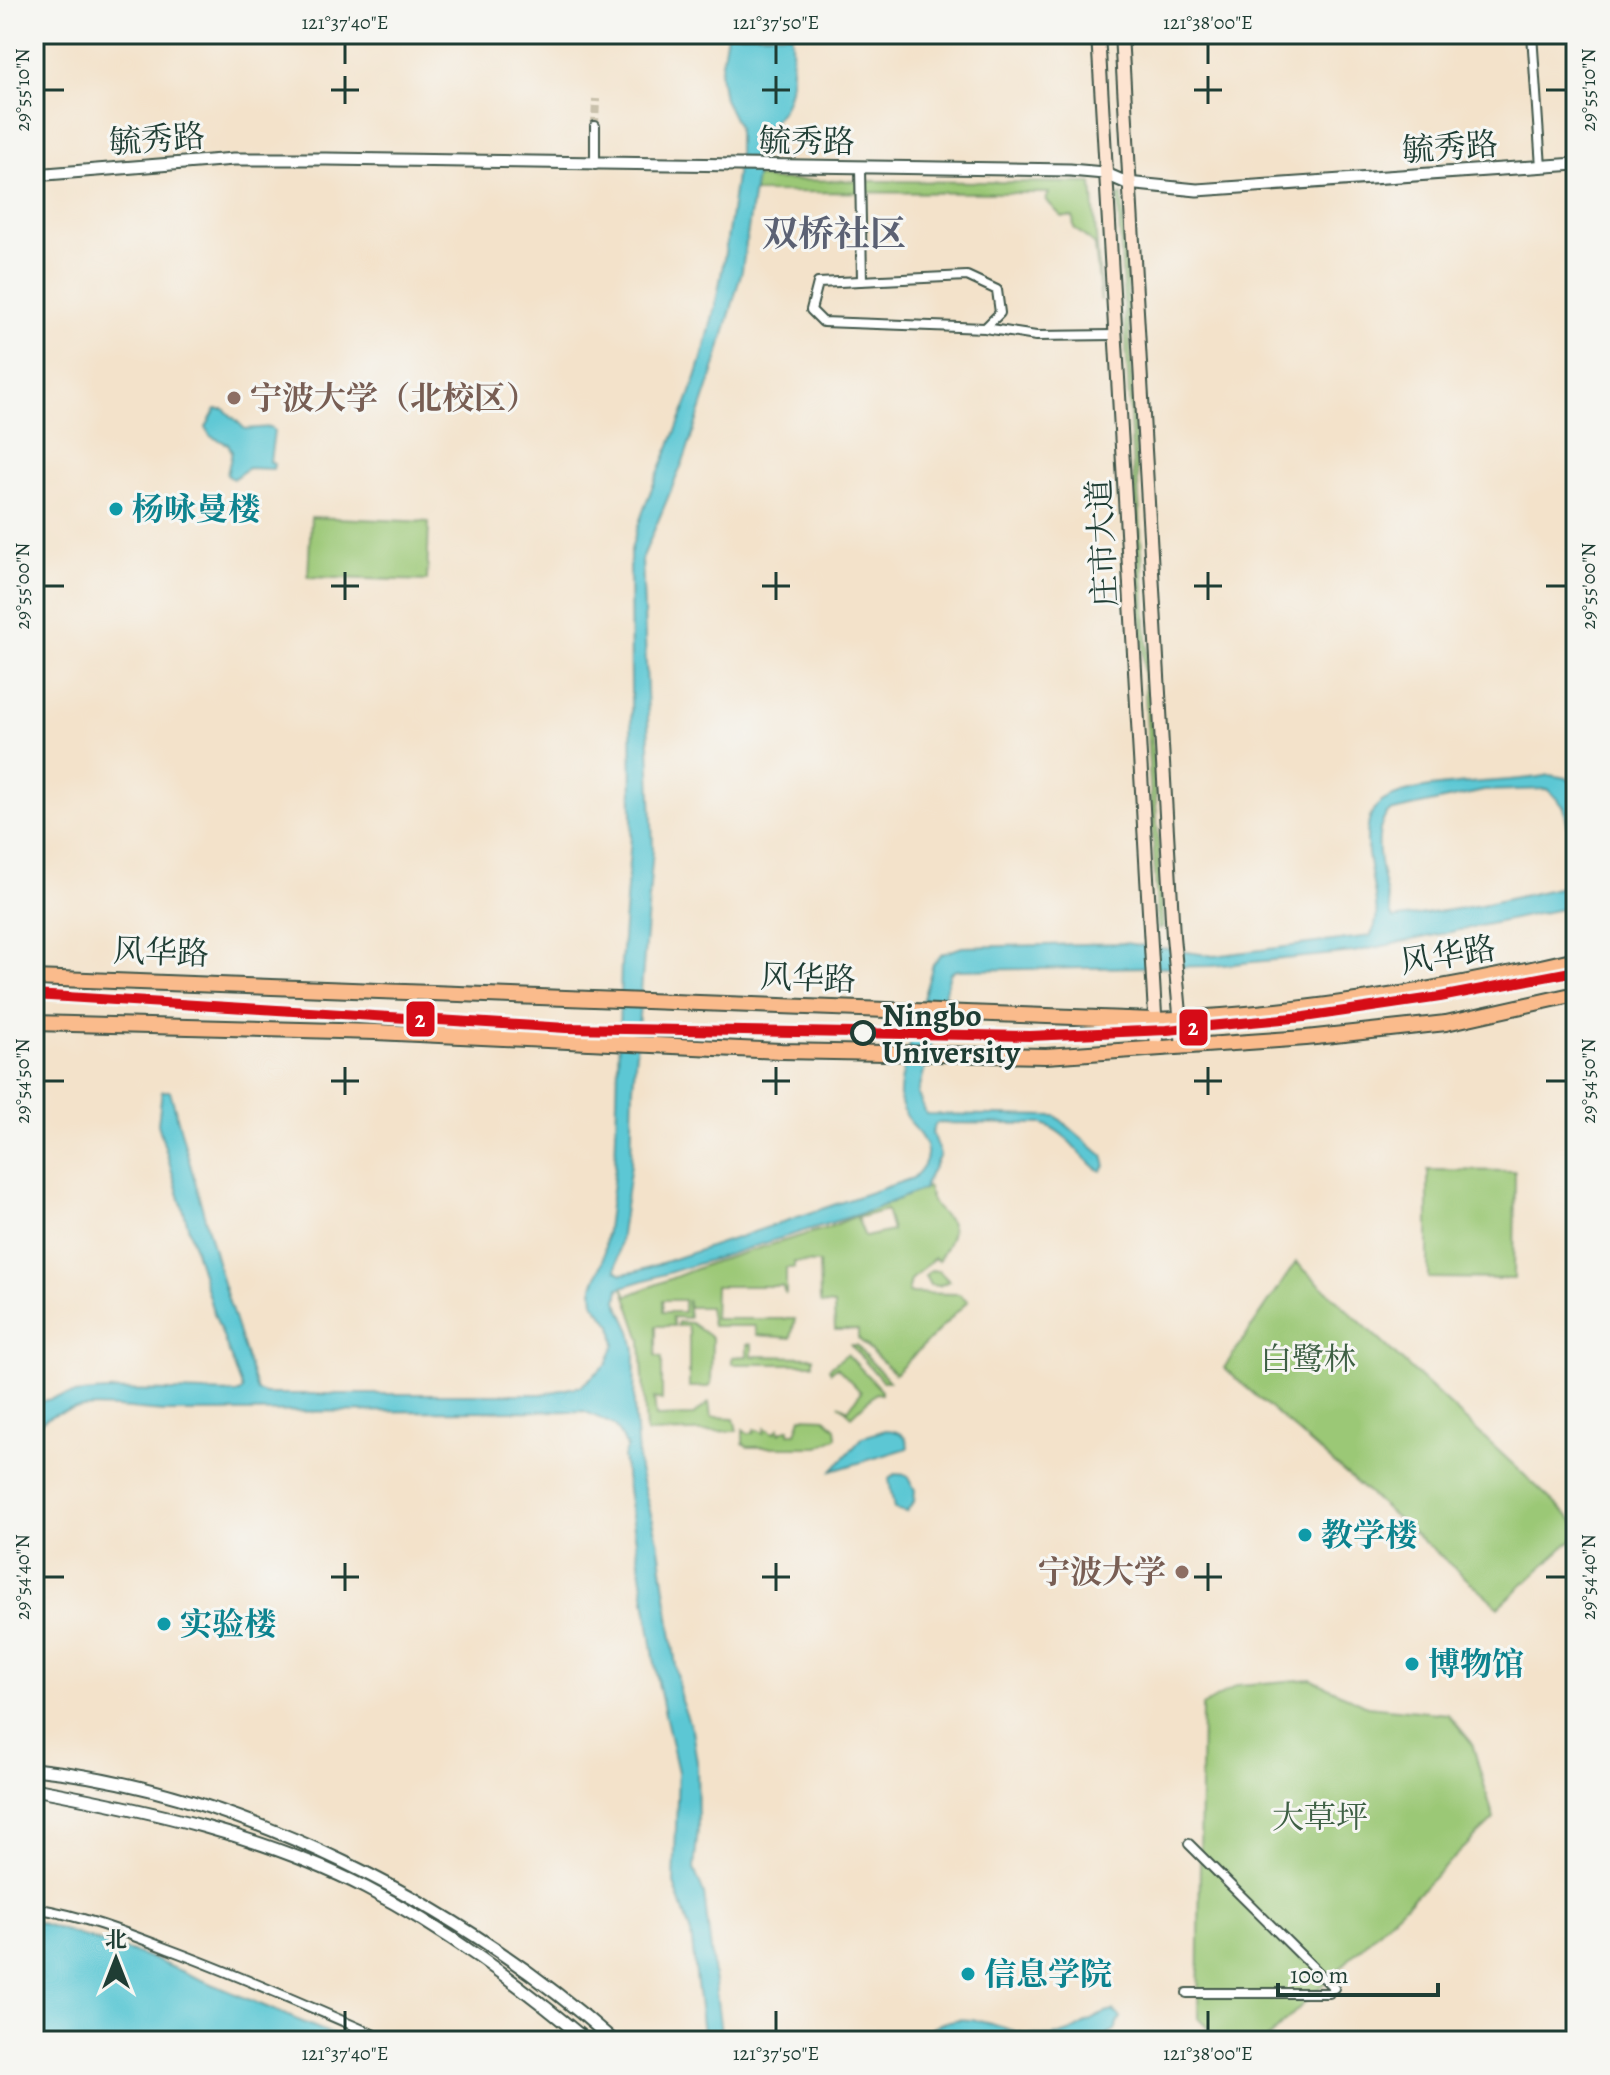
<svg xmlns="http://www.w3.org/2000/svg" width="1610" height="2075" font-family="Alegreya,'Noto Serif SC',serif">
<rect width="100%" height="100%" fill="#f6f6f2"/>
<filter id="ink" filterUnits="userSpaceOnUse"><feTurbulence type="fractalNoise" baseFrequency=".0125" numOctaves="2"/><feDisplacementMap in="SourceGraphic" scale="16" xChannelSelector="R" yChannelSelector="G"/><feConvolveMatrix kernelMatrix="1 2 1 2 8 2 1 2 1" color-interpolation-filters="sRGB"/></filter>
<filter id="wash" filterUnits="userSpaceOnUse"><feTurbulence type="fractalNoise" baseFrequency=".006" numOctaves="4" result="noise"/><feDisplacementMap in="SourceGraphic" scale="32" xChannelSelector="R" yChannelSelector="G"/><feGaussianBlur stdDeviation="1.8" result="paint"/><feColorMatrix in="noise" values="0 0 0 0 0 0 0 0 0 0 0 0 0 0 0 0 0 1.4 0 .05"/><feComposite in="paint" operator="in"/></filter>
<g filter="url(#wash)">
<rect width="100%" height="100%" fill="#f3e2ca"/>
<g fill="#9bc876" stroke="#5d8255" stroke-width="2" fill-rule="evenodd">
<path d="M755,176L772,180L1092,183L1101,301L1095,245L1074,228L1073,217H1062L1046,200L1049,193L753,192Z"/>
<path d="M1122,195L1163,928L1158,929L1118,197Z"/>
<path d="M311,517L429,522L427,581L308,577Z"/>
<path d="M1428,1170L1515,1171L1514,1279L1428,1278Z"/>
<path d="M928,1187C933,1228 972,1207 938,1261L934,1258L911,1280L908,1293L959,1294L968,1301L895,1374L858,1338V1330H835L834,1305L821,1304L820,1301L819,1263L794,1262V1268H786V1294L782,1286H715L714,1319H795L791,1338L757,1335L755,1326H712L709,1307H689L687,1300L689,1318L672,1317L674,1326H656V1356L662,1357V1400L654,1398L656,1417L692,1416L709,1403L711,1417L734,1418L737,1431L646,1433L641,1340L623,1287L627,1296L713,1262L827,1228ZM886,1210L892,1231L865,1237L857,1218ZM663,1300H684V1312H663Z"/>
<path d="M1296,1262L1576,1523V1536L1499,1607L1224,1368Z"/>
<path d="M931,1270L939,1271L949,1281L939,1286L930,1285L925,1276Z"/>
<path d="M678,1322L691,1323L712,1338L711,1384L708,1387H689V1332L687,1326H677Z"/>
<path d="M747,1344H752V1356L813,1357V1364H732V1357L747,1356Z"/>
<path d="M851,1345H856L889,1381H882Z"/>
<path d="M847,1354L881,1390V1394L876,1393L852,1416L839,1404L848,1410L861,1392L837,1367L831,1372L829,1368Z"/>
<path d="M801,1417L825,1418L836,1428L837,1437L819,1447H748L743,1443V1429L748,1433H754V1429L764,1433L765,1428L774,1433L779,1428V1433L789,1428V1433H796Z"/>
<path d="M1311,1679L1367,1706L1448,1714L1472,1743L1494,1819L1265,2041H1220L1198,2018L1202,1706L1238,1685Z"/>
</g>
<g fill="#5bc7d4" stroke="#3d8284" stroke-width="2">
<path d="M727,34H792C792,57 795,90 782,110C769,131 756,126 755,158H738V127L724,99L720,74Z"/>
<path d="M737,168L757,169L742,270L716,363L685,457L642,559L653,849L633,1087L631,1164L616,1270L622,1274L638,1271L913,1178C950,1144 903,1131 900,1097C898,1075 926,991 933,964L942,954L962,947L1125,943L1214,956L1370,936C1391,910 1353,848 1373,811C1392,777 1514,785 1549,775L1567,778L1576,788V864L1564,807L1548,789L1484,791L1389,812C1367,834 1386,887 1391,914L1393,919L1481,905L1576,884V906L1354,952L1212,966L956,970L950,973L918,1094L926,1114L1056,1116L1103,1156L1106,1166L1101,1171C1078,1158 1070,1133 1043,1124L936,1123L932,1133L940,1155L923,1189L872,1210L619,1288L617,1301L631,1331L635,1350L634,1405L639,1470L658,1540L681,1701L692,1730L697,1762L698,1829L694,1869L704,1894L722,2041H704L691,1934L674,1883L678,1772L658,1683L623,1457L627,1446L614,1425L584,1411L165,1412C125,1410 65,1396 34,1428V1405C81,1382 185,1393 240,1393L243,1390L212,1308L158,1124L162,1091H170L222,1280L257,1391L265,1394H542L581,1386L607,1364L615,1344L612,1325L594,1304L593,1286L603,1261L615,1167L621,964L632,823L630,554C643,500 670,450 689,398C716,324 727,246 737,168Z"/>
<path d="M216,409H224L245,429L271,427L274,431L270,462L274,464L273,469L248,468L233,479L227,475L232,452L228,444L210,436L206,427Z"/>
<path d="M885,1430C897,1430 908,1435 908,1448L832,1471L863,1437Z"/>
<path d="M895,1474L907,1475L915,1490L914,1502L906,1512L894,1509L889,1479Z"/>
<path d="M34,1921L145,1956L348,2041H34Z"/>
<path d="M1113,2011L1121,2017L1115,2030L1097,2041L987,2038L917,2041C960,1994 1005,2039 1051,2036C1077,2035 1090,2015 1113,2011Z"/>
</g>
</g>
<g filter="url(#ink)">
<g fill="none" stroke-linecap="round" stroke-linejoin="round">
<path stroke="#c9c1ac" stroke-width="8" stroke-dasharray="8 4" stroke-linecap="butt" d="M595,126L596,99"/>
<defs>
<g id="minor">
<path d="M1532,34L1541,167"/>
<path d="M595,165V126"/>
<path d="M860,168L862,280"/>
<path d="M985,328L1000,313L997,290L967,276L818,283L811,310L823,322L985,328L1036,336L1115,335"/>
<path d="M1189,1844L1334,1988"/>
<path d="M34,1908C80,1915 124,1932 168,1949C243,1977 316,2009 388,2041"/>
<path d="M1187,1993H1329"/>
</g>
<g id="tertiary">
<path d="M34,175L234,159H326L1070,170L1104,173L1127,183L1197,190L1576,164"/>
<path d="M34,1769C240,1790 460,1905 614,2041"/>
<path d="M34,1789C147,1810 263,1835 366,1888C446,1929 519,1984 587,2041"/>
</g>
<g id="secondary">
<path d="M1098,34L1157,1049"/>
<path d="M1121,34L1173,936L1183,1047"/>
</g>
<g id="primary">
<path d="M34,978L1153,1020C1294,1015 1439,991 1576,959"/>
<path d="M34,1023L375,1032L781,1051L1046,1056L1306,1038L1446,1023L1576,994"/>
</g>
</defs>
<use href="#minor" stroke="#3f564a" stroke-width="12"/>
<use href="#tertiary" stroke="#3f564a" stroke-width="15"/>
<use href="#secondary" stroke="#3f564a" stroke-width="16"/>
<use href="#primary" stroke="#3f564a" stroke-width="18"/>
<use href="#minor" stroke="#fff" stroke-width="8"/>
<use href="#tertiary" stroke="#fff" stroke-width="11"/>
<use href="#secondary" stroke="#fde4d1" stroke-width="12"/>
<use href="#primary" stroke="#fabb8c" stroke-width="14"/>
<defs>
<path id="metro-1" d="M34,995L566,1028L1030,1036L1167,1030L1304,1017L1440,997L1576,971"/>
</defs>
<use href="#metro-1" stroke="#f6f6f2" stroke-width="16"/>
<use href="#metro-1" stroke="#d60b17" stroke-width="10"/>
</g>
</g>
<path fill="none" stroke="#1f3d34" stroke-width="3" d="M345,44V64M776,44V64M1208,44V64M345,76V104M776,76V104M1208,76V104M44,90H64M331,90H359M762,90H790M1194,90H1222M1546,90H1566M345,572V600M776,572V600M1208,572V600M44,586H64M331,586H359M762,586H790M1194,586H1222M1546,586H1566M345,1067V1095M776,1067V1095M1208,1067V1095M44,1081H64M331,1081H359M762,1081H790M1194,1081H1222M1546,1081H1566M345,1563V1591M776,1563V1591M1208,1563V1591M44,1577H64M331,1577H359M762,1577H790M1194,1577H1222M1546,1577H1566M345,2011V2031M776,2011V2031M1208,2011V2031"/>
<g fill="#8d6e63" stroke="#f6f6f2" stroke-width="3">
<circle cx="234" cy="398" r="8"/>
<circle cx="1182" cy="1572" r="8"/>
</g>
<g fill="#0f9aa8" stroke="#f6f6f2" stroke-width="3">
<circle cx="116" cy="509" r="8"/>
<circle cx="1305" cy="1535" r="8"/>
<circle cx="164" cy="1624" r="8"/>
<circle cx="1412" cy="1664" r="8"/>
<circle cx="968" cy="1974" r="8"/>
</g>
<circle fill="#f6f6f2" stroke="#1f3d34" stroke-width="4" cx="863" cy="1033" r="11"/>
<g text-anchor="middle" stroke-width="6" stroke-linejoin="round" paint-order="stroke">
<g font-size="32" fill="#1f3d34" stroke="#f6f6f2">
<text transform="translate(157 139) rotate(-4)" y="11">毓秀路</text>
<text transform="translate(807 141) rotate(1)" y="11">毓秀路</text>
<text transform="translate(1450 147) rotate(-4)" y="11">毓秀路</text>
<text transform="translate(1102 543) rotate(-93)" y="11">庄市大道</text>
<text transform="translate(161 952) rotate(2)" y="11">风华路</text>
<text transform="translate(1448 955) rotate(-9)" y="11">风华路</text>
<text transform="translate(808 978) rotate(2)" y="11">风华路</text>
</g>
<g font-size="32" font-weight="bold" fill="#785e54" stroke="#f6f6f2" text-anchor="start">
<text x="250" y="409">宁波大学（北校区）</text>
<text x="1166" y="1583" text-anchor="end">宁波大学</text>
</g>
<g font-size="32" font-weight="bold" fill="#0d838f" stroke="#f6f6f2" text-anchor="start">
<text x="132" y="520">杨咏曼楼</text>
<text x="1321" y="1546">教学楼</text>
<text x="180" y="1635">实验楼</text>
<text x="1428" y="1675">博物馆</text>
<text x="984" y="1985">信息学院</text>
</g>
<g font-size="32" font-weight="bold" fill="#1f3d34" stroke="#f6f6f2" text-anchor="start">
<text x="882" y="1026">Ningbo<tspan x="882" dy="37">University</tspan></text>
</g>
<g font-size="32" fill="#3e6044" stroke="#f6f6f2">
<text x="1308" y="1370">白鹭林</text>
<text x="1320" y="1828">大草坪</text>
</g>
<g font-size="36" font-weight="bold" fill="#5b6173" stroke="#f6f6f2">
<text x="834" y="246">双桥社区</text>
</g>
</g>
<g stroke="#f6f6f2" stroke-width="3">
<rect x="405" y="1000" width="31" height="38" rx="8" fill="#d60b17"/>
<rect x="1178" y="1008" width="31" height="39" rx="8" fill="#d60b17"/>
</g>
<g font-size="22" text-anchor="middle" font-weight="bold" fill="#fff">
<text x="420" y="1027">2</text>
<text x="1193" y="1035">2</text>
</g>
<rect width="1610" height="2075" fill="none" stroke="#f6f6f2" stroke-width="88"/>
<g transform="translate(116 1959)" stroke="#f6f6f2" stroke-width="6" paint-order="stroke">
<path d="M0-6L14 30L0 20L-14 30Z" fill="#1f3d34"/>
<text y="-12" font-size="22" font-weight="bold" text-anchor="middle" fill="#1f3d34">北</text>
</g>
<path d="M1278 1983v12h160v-12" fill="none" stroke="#1f3d34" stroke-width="4"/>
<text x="1290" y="1983" font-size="24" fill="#1f3d34" stroke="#f6f6f2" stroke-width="6" paint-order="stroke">100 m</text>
<rect x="44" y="44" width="1522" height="1987" fill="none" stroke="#1f3d34" stroke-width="3"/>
<g font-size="20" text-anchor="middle" fill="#1f3d34">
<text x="345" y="29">121°37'40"E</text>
<text x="776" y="29">121°37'50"E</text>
<text x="1208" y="29">121°38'00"E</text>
<text transform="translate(22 90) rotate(-90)" y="7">29°55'10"N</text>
<text transform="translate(1588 90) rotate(-90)" y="7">29°55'10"N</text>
<text transform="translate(22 586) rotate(-90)" y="7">29°55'00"N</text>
<text transform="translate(1588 586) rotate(-90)" y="7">29°55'00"N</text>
<text transform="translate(22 1081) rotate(-90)" y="7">29°54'50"N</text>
<text transform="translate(1588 1081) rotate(-90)" y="7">29°54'50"N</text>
<text transform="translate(22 1577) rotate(-90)" y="7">29°54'40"N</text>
<text transform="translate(1588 1577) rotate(-90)" y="7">29°54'40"N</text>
<text x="345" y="2060">121°37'40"E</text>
<text x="776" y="2060">121°37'50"E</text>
<text x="1208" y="2060">121°38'00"E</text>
</g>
</svg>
